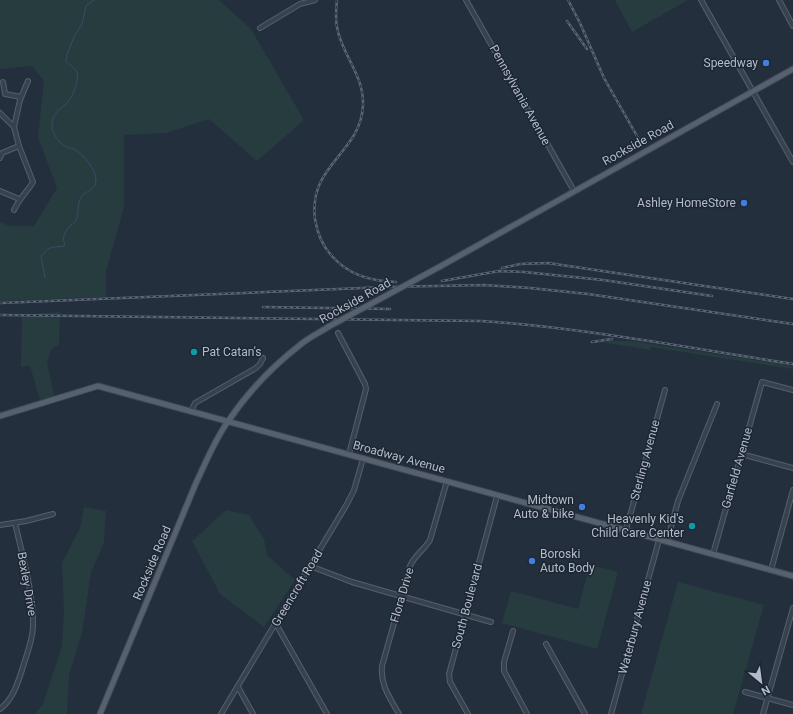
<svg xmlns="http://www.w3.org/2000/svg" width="793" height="714" font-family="Roboto,sans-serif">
<rect width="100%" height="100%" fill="#242f3e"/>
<g fill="#263c3f">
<path d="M0,0H219L251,29L304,120L257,161L209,119L166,133L124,135V207L106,271V297L0,301V222L9,226H34L57,188L38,137L44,81L32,66L0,69Z"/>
<path d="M615,0H688L632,32Z"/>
<path d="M60,312L59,345L52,348L47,362L55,399L41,403L30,366L21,367L22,315Z"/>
<path d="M607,341H632L793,366V369L651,347L650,350L607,343Z"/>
<path d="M84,507L106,511L104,543L91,572L82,633L69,675L67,714H35L43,704L62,646L64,612L62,563L80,528Z"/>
<path d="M226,510L249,515L264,539L267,555L295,580L264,627L220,594L192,541Z"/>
<path d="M590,565L618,572L597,649L502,623L511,591L578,609Z"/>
<path d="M678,582L764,605L733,714H641Z"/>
</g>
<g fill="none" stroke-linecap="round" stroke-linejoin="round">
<path stroke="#394c67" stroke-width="1" d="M45,278L41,256C50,245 52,248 64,246L65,244L63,240C64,234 66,230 70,226C71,225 73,224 75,222C80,215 76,203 82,196C87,190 95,191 96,181C96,169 84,155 74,149C71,148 68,148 65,146C59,143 52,133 52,126C52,112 60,110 68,102C73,95 79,82 77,73C76,68 70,65 66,62L67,55L74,37L82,24L86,6L94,0"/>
<defs>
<g id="minor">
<path d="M466,0L574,191"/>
<path d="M701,0L793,162"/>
<path d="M779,0L793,26"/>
<path d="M260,28L300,4L315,0"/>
<path d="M3,82L5,94L21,97"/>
<path d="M0,113L14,127L19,146L33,182C27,192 19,199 14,210"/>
<path d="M14,127L20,100L28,81"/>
<path d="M0,158L2,153L19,146"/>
<path d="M0,191L19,199"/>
<path d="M338,333L365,384L366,389L349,454"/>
<path d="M191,411L195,403L256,368L260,364L263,358"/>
<path d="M741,454L793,468"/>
<path d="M0,525L26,521L53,514"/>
<path d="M626,530L665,390"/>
<path d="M667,542L678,501L717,404"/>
<path d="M713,554L762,382L793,390"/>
<path d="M310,566L352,582L491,622"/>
<path d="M771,570L793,490"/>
<path d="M276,624L327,714"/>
<path d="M513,631L504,662V671L527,714"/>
<path d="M546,644L585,714"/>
<path d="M238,687L253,714"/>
<path d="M745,692L793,705"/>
<path d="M0,709C13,699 17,685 22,670C26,656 33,640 33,626C34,595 22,554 15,523"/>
<path d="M221,714L347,504L354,490L363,459"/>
<path d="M399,714C390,698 380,685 382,666L410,566C414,556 424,550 430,540L447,481"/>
<path d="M468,714L450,682L449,674L497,496"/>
<path d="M611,714L659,540"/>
<path d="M763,714L793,608"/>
</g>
<g id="major">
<path d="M441,266L793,69"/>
<path d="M0,416L98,386L793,576"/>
<path d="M100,714L196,483C206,462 215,439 229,420C248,392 273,366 300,345C308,338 319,333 328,327"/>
</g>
</defs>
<use href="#minor" stroke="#565f6c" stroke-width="6"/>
<use href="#major" stroke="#414a57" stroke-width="7"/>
<use href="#minor" stroke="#38414e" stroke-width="4"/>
<use href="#major" stroke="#56606e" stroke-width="5"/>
<defs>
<g id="rail">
<path d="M337,0C336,9 335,18 337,27C341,54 364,74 363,105C361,154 308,164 315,219C317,232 322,245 331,255C348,275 370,281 396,282"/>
<path d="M568,0L580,23L604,78L641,143"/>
<path d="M567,21L587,49"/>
<path d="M502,268L520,264L548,263L793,299"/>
<path d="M442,281L499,271L524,272L603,280L712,296"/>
<path d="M0,303L386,287L484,285L530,288L588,294L793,324"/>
<path d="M263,307L390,309"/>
<path d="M0,315L481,321C585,328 689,348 793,364"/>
<path d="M592,342L612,339"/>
</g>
</defs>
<use href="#rail" stroke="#5a6575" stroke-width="2.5"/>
<use href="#rail" stroke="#1d2633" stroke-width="1" stroke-dasharray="3" stroke-linecap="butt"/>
<defs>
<path id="major-bridge" d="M328,327L441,266"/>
</defs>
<use href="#major-bridge" stroke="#414a57" stroke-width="7" stroke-linecap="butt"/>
<use href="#major-bridge" stroke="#56606e" stroke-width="5"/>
</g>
<g fill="#3f7fe0" stroke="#1d2633" stroke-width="1.5">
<circle cx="766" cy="63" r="4"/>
<circle cx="744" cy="203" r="4"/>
<circle cx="582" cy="507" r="4"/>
<circle cx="532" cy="561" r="4"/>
</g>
<g fill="#0f9aa8" stroke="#1d2633" stroke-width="1.5">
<circle cx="194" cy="352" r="4"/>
<circle cx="692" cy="526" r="4"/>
</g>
<g text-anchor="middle" stroke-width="3" stroke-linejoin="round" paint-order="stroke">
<g font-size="12" fill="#b4bcc9" stroke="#1d2633" text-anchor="end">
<text x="758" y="67">Speedway</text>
<text x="736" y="207">Ashley HomeStore</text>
<text x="202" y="356" text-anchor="start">Pat Catan's</text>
<text x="574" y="504">Midtown<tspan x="574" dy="14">Auto &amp; bike</tspan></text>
<text x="684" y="523">Heavenly Kid's<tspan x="684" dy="14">Child Care Center</tspan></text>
<text x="540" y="558" text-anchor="start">Boroski<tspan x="540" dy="14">Auto Body</tspan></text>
</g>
<g font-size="12" fill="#b4bcc9" stroke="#1d2633">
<text transform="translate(520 95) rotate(61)" y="4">Pennsylvania Avenue</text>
<text transform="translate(638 143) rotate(-29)" y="4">Rockside Road</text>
<text transform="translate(355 301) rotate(-29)" y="4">Rockside Road</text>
<text transform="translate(399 457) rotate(15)" y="4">Broadway Avenue</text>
<text transform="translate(645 460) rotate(-75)" y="4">Sterling Avenue</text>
<text transform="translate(737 468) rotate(-74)" y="4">Garfield Avenue</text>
<text transform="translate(152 563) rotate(-67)" y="4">Rockside Road</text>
<text transform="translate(27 584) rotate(80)" y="4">Bexley Drive</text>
<text transform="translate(297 588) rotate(-59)" y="4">Greencroft Road</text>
<text transform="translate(402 595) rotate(-74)" y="4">Flora Drive</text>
<text transform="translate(467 606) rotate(-75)" y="4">South Boulevard</text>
<text transform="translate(635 627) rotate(-75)" y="4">Waterbury Avenue</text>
</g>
</g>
<g transform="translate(761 682) rotate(151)" stroke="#1d2633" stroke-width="3" paint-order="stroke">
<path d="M0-3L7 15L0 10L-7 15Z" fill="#b4bcc9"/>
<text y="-6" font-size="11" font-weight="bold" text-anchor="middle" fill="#b4bcc9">N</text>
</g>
</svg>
